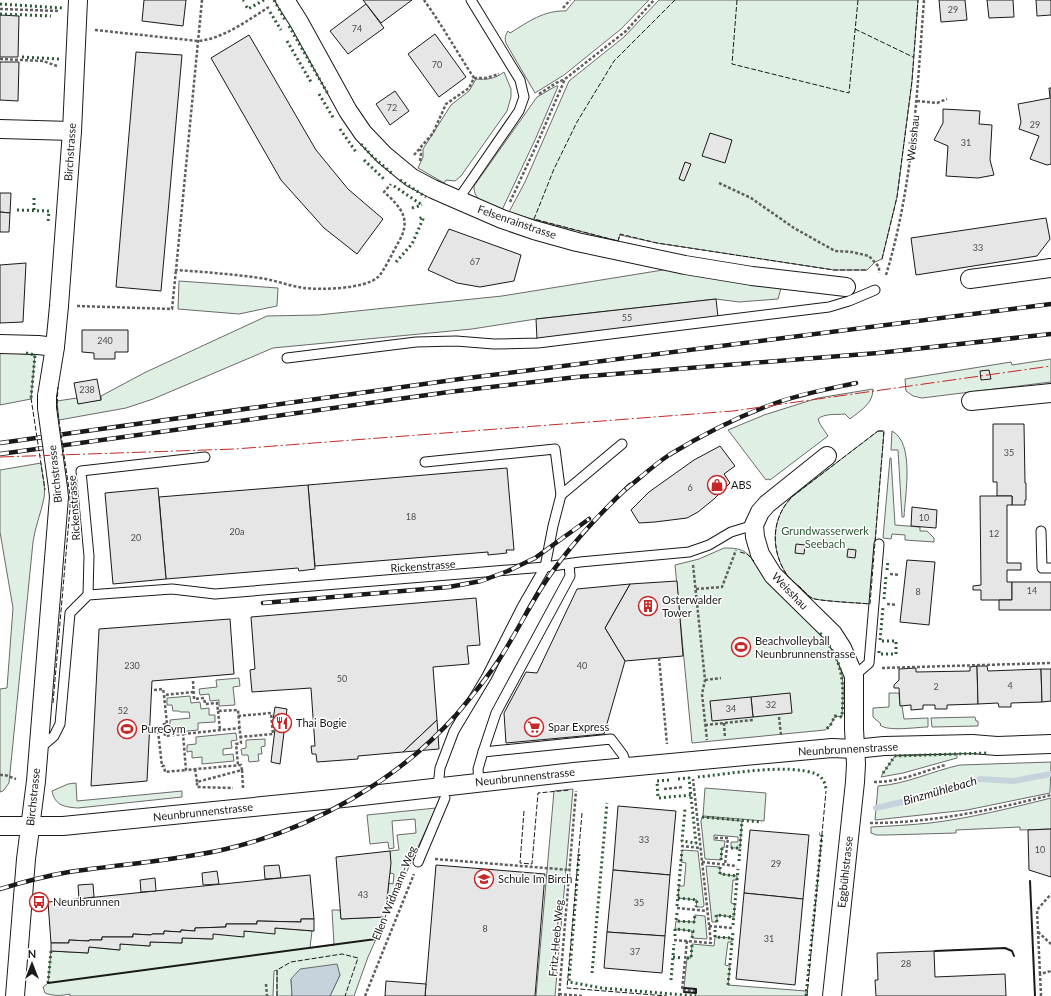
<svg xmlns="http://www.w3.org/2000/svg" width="1051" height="996" font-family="Lato,sans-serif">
<rect width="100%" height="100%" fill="#fff"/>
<g fill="#e0efe3" stroke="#6a6a6a">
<path d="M575,0H649L621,29L564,75L535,93L507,45C504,39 505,36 508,31L510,33C528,22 544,10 566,11Z"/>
<path d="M659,0H918L912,81L897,197L882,259L875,262L867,270H834L657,243L620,235L618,241L528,218L509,212L525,182L569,81L624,37Z"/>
<path d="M504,72L511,89V97L507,111L461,176L455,181L446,180L444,183L418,168L423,157V149L451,105L469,91L476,79C486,80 495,79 504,72Z"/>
<path d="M556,86H558L557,89L535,140L502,210C490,205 473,202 474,186L537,97Z"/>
<path d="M669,269L751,285L781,288L778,299L739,302L716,299L536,319L472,329L273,348L153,399L126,408L59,420L57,401L77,398L78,403L101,400V396L146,372L267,316L318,315L502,296Z"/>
<path d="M179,281L278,288L277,306L239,314L178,309Z"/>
<path d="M0,352L35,355L31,399L0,405Z"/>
<path d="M1051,359V382L922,398L913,396L906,391L905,379L1011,362L1012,365Z"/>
<path d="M873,389C873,404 861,410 850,419L845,414C836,415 825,413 818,419L820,424L828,436L770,480L768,479L766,480L728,430L764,415L818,398Z"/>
<path d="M878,431H884L870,604C861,603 816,601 812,598C808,596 804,591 801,588C796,584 791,580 787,575C770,550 771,517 793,496Z"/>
<path d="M892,431C915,443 905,495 904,517H902L898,450H891Z"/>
<path d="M890,458H891L895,525L920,527V531H927L934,538V542L905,540V535L892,534L891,539L883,538Z"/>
<path d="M41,463C42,474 46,487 44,498C41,513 35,527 33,542L9,783L3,791L0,792V689L7,688L13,608L0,532V470Z"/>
<path d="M724,548C731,548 739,548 745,552C755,559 759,572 767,581C791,607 825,629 839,663C845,680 843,699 842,717L835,716L830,726L825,730L692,743L675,565L699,559Z"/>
<path d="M239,678L240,686L233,687L235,705L219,706V700L210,701L209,694L200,695L199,689L217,687L216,680Z"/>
<path d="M889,693H899L900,705L902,706L904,719L928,718V727C917,727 888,732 880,725L881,724L873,717V708L889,707Z"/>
<path d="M190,696L191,703L200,702L201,709L209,708V715H215V722L198,723V730L167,733V727L170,726V720L190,718L189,712H180L179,711H173L172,705H167V698Z"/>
<path d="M975,717L976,721H978V726L932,727L931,718Z"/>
<path d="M236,733L237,740L231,741L232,748L223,749V755L233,754L234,761L202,764V757L192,758V751L187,752V745L196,744V737Z"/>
<path d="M265,739V746L261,747L262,754H258L259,761L249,762L248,755H242L241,749L246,748V740Z"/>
<path d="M957,754V758L903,773L881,777L883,773L895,756Z"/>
<path d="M1051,762L1050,793L967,810L875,820L878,786C907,784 932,771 960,765Z"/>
<path d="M76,783L77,801L182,791V797L78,808C65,807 55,806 52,791L68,784Z"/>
<path d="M705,788L766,793L764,821L703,816Z"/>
<path d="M573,789L555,996H536L554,791Z"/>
<path d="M1051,798V829L1020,830V827L956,830V833L887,835H876L871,833V827C891,826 910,825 930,823C971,818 1011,808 1051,798Z"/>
<path d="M436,808L390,908L386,907L389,883L393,884L394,874L390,873V851L399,850L397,835L416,833L415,819L392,821L394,848L389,849L388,842L370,844L367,815Z"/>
<path d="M702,817L742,821L740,848H731V842H738V837L714,835V840L725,841L724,848L722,847L721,860L705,859L701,821Z"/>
<path d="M682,850L698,851L704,905L703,907H696L697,900L678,898L679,886H684L686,863L681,862Z"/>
<path d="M706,866L720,867V874L737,876V880H733L731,903L735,904L734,917L717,915V922H712Z"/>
<path d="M332,910H340L341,919L386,917L368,957L354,996H330L340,975L291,979L292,996H277V970L274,971L273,996H70V994C61,996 53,996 45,993L43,987L48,983L51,951L88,953L89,947L119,950L120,944L150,946V942L182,943V938L212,939L213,934L244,931L274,933L275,928L312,931L310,948L334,945Z"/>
<path d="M695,915L705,916L707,939L692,938V931L675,929L676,921L694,922Z"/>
<path d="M715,937L732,938V942H728L725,965L730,966L728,985L806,991V996H695L696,989L684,988L687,958H691L692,944L714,946Z"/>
</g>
<path fill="#c6d2dc" stroke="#6a6a6a" d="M337,964L340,975L330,996H292L291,979L300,969Z"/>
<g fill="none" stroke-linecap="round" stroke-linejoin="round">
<path stroke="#c6d2dc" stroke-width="6" d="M876,808L919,798L953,789L980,779L1013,781L1051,774"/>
</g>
<g fill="#e6e6e6" stroke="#1a1a1a">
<path d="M144,0H186L183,26L142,21Z"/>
<path d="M363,0H412L381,23Z"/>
<path d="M939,0H965L967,20L941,22Z"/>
<path d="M987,0H1013L1014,17L989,18Z"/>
<path d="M1036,0H1051V15L1037,16Z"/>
<path d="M366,4L384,28L348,54L330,31Z"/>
<path d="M0,15L19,16L18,57H0Z"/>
<path d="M435,34L466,77L439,97L408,54Z"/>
<path d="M249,35L316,150L348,189L383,219L357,254L324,228L281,180L211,58Z"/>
<path d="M136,52L182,55L161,291L116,287Z"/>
<path d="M0,62H19L18,101L0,100Z"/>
<path d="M1049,88H1051V164L1047,165L1030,159L1039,136L1019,129L1021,122L1018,104L1050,98Z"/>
<path d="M395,91L409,111L390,125L376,104Z"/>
<path d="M943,109L980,111L979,124L992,125L990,160L994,175L978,178L946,176L948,146L934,140L943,123Z"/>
<path d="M710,133L732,140L725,163L702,156Z"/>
<path d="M685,162L691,164L684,181L679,179Z"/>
<path d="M0,193H11L10,213L0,212Z"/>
<path d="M0,212L10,213L9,232H0Z"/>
<path d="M1046,218L1050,239L1037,256L916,275L911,238Z"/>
<path d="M449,229L521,255L514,281L480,287L457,283L428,270Z"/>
<path d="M26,263L23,322L0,323V265Z"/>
<path d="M716,299L718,317L537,339L536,319Z"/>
<path d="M82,330H128V352H115V359H94V353L82,352Z"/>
<path d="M989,370L991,379L981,380L980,371Z"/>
<path d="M97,379L101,400L78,404L74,383Z"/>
<path d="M993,424H1024L1025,483H1026V500H1025V505H1012V496H997V482H993Z"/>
<path d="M720,446L735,466L724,474L730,483L714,499L698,512L687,518L655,522L639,523L631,510L649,492L694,460Z"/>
<path d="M507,468L514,550H506L507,553L488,555V552L315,566L308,485Z"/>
<path d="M308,485L315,569L299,571L298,568L166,579L159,497Z"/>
<path d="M158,488L166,579L113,584L105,493Z"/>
<path d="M980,496H1012V505H1007V563H1021V570H1007V582H1012V600H981V590H973V586L981,585Z"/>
<path d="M912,507L937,510L936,528L911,526Z"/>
<path d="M796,544L805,545L804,554L795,553Z"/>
<path d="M848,549L856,550L855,558L847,557Z"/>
<path d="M907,560L935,562L929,625L900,622Z"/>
<path d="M677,581L683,656L625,661L605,628L630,584Z"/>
<path d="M1012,582H1051V610H999V600H1012Z"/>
<path d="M630,584L605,628L625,661L604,734L506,743L504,713L526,672L537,673L577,589Z"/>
<path d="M476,598L480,645L467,646L469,664L433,667L437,720L403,752L358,756V759L317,762L316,754H312L311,746H315L311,688L252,692L250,670L255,669L251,617Z"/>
<path d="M230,619L234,674L152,681L147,781L91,786L99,629Z"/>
<path d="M977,666L978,704L947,705V709H935V705H923V709L911,710V705L900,706L899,688H894V685L899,680V669L916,668V672L970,671V667Z"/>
<path d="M977,666H987L988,671L1041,669L1042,702L1011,703V707H999L998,703L978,704Z"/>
<path d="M1041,669H1051V701L1042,702Z"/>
<path d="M790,693L792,713L753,717L751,697Z"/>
<path d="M751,697L753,717L712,721L710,701Z"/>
<path d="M275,707L287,709L280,764L271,762L276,721L273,720Z"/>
<path d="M437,720L439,749L403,752Z"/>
<path d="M618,806L676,811L670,875L613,870Z"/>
<path d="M1051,829V877L1029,870L1028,830Z"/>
<path d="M750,830L809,835L803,899L744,893Z"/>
<path d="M390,851L391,863L385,917L341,919L336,857Z"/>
<path d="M279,865L281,878L265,879L264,866Z"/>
<path d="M436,865L545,874L535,996H425Z"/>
<path d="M613,870L670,875L665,936L607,932Z"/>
<path d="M217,871L219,884L203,885L202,873Z"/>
<path d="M310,875L314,919H301V922L257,921V924H226V927L195,928V931L181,930V932L164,931V934H152L151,935L133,934V937H102V940H89V941L69,940V943H51L48,902Z"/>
<path d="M155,878L156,891L141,892L140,880Z"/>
<path d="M93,884L94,897L79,899L78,885Z"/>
<path d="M744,893L803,899L795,985L736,979Z"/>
<path d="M301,919H314V931L275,928V934L244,931V937L213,934V939L182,938V943L150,942V946L120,944V950L89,947L88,953L51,951V943H69V940L89,941V940H102V937H133V934L151,935L152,934H164V931L181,932V930L195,931V928L226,927V924H257V921L301,922Z"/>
<path d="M607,932L665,936L662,973L604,968Z"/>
<path d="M934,951L935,977L1005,974L1006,996H876L875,980H878L877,953Z"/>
<path d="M386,981L426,984L425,996H385Z"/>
</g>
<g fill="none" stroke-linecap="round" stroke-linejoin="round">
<defs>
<g id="lane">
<path d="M457,201L519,111L524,97L520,80L471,0"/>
<path d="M287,358L416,342L456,341L494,344L538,343L829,307L849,301L875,290"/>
<path d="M425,462L555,449L561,495"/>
<path d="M1041,531L1042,568H1051"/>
<path d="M88,595L89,556L81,471L205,457"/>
<path d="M854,676L869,663L879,544"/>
<path d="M40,748L54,736L60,724L70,613L88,595L172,589L215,594L545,567L580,562L689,552L709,545L731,532L754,525"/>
<path d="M483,752L496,713L570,576L569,564"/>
<path d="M479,782L478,769L483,752L611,739L623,755L627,767"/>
<path d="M438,787L440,768L454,731L487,676L522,607L545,567L553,526L561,495L622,444"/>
<path d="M418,862L445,798"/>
</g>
<g id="street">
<path d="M285,0L299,22L348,111L363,133L384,155L402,170L412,178L433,189L502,219L534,230L577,242L685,265L752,276L846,287"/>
<path d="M0,129L72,131"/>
<path d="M970,279L1051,268"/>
<path d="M0,344L38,345L55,347"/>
<path d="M47,396L55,347L59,306L72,131L78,0"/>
<path d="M971,401L1051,393"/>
<path d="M827,456L767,504L760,512L754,525L755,537L760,554L773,575L833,634L842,648L854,676V729L856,764L855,782L832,996"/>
<path d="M0,826H63L353,797L574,772L832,748L855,749L884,746L972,744L997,746L1051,744"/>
<path d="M15,996L26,859L36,781L59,497L58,488"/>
</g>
</defs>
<use href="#lane" stroke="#1a1a1a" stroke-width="11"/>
<use href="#street" stroke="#1a1a1a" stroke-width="20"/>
<g stroke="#5f5f5f" stroke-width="2.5" stroke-dasharray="3 2" stroke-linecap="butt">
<path d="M202,0L176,270C204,272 232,274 260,278C275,280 289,286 304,288C321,290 365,289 378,277C383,273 394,250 398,243C412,220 402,208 384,192L391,184"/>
<path d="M563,8L570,0"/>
<path d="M0,9L59,11"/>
<path d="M95,30L198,41C223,39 248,20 269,7"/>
<path d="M0,59L43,61L57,66"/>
<path d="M474,78H486L499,74"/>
<path d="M539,94L556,83L565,79"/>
<path d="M917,101L937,103L947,99"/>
<path d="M414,155L433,133L446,104L469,88L474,78C457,52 442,25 424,0"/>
<path d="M420,161L421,154L420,149"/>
<path d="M719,183L751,198L794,228L835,251L852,252L869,256L879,267V273"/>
<path d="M510,202L537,144L565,79L626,31L654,0"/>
<path d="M886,275C913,186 917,92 924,0"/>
<path d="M77,306L172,309L176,270"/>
<path d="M693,565L705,680L702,694L707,740"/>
<path d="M890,574L900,575"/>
<path d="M696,589L722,587L736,550"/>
<path d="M887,604L897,605"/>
<path d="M659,658L667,744"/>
<path d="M882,668L1051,663"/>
<path d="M705,680L721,678"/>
<path d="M193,681L194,699L204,698L205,704L217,703L218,711L238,710L241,743L236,744L238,765"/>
<path d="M154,690L163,689L164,695"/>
<path d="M218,711L220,730"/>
<path d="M238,716L271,713L273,734L240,737"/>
<path d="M779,717L781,735"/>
<path d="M724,723L725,738"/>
<path d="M705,725L753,720"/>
<path d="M164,730V724H167L164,695L194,692"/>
<path d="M158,731L162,766H164L165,772L186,770"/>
<path d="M152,732L164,730L165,736L183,734L186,770L241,765L242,770L197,782V787L233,788"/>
<path d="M183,734L240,728"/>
<path d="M195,769L197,782"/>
<path d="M242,770L243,788"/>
<path d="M0,775H5L16,779"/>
<path d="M874,782C899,782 922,772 945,765"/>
<path d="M664,789L683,787"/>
<path d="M870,823C931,823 992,810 1051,795"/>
<path d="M715,838H728L725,864"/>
<path d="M681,846L700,848"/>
<path d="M435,859L570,870"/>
<path d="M702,862L737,866"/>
<path d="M677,908L707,911"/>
<path d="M709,926L733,928"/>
<path d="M1038,932L1051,944"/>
<path d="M674,940L711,943L693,779"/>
<path d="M687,941L682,990L695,991"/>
<path d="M1040,974L1037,910L1051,894"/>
<path d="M266,984L267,996"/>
<path d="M559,994L582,996"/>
<path d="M365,996L414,874"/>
<path d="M559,996L576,791"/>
<path d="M1041,996L1040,974L1051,971"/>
</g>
<use href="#lane" stroke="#fff" stroke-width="9"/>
<use href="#street" stroke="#fff" stroke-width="18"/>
<defs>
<g id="rail">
<path d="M0,443L460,379L1051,304"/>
<path d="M0,454L449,392L577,377L878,353L1051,334"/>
<path d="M626,489C640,478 654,465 669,455C702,435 737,417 773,404C800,394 828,389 856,383"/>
<path d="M263,603L449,587L481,581L508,571L535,558L589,519"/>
<path d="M0,889C23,882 46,876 69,872C121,864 175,861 226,849C312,829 397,781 456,715C472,696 489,676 502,655C516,633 528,609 542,587C567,548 597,516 630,485"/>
</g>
</defs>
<use href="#rail" stroke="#1a1a1a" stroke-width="4.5"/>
<use href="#rail" stroke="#fff" stroke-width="3" stroke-dasharray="9" stroke-linecap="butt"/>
<defs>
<path id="street-bridge" d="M47,396V408L58,488"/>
</defs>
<use href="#street-bridge" stroke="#1a1a1a" stroke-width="20" stroke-linecap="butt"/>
<use href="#street-bridge" stroke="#fff" stroke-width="18"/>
<g stroke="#2b5a34" stroke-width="3" stroke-dasharray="2 3" stroke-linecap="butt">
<path d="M243,0L244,1"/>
<path d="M274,0L285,20"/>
<path d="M0,4L62,8"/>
<path d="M246,6L248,9L264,0"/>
<path d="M270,12L281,30"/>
<path d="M0,14L51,16"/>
<path d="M289,26L328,94"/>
<path d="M287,41L311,82"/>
<path d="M22,57L59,59"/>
<path d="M319,94L334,119"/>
<path d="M340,129L356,152"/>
<path d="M361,144L373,157L394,175"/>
<path d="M364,160L385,180"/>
<path d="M400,180L426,197"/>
<path d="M394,186L422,205"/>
<path d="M412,208L422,205"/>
<path d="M17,210L49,211L48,222"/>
<path d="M34,210V197"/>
<path d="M396,262L412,244L423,219V217L418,219"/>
<path d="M26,353L35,355L31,398"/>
<path d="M887,570L888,560"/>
<path d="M884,599L886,576"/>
<path d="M820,633C844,662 844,681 842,717L835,716L830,726L825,730"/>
<path d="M879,651V654H896V641H880L883,607"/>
<path d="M883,773L895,756L988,753"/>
<path d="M698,777C728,774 789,763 816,774C823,777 826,784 826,791"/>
<path d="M678,779L689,778L696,843L682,841L685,809"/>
<path d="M669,780L657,781L658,798L691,795"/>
<path d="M702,817L762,822"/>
<path d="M731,848H740"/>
<path d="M579,854L569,982L602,988L696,996"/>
<path d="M721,860L722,847"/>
<path d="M739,861L742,821"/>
<path d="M720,867V874L737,876"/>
<path d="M678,898L697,900L696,907"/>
<path d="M677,906L682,850"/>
<path d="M677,913L676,921L694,922L695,915"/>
<path d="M717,922L716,915L734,917"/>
<path d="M733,925L738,869"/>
<path d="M715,930V937L732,938"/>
<path d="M675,936V929L693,931L692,938"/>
<path d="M673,957L682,958"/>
<path d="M687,958H691L692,944"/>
<path d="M592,973L607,803"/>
<path d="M671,980L674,944"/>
<path d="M48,983L51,951"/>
<path d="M728,985L733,932"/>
<path d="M806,996L822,834H819"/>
</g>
<g stroke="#1a1a1a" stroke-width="1" stroke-dasharray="5 2" stroke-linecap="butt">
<path d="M675,0L614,61L577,122L554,169L534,219L618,241L620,234L657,243L834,270H867"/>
<path d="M737,0L732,64L849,93L858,0"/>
<path d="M855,29L913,57"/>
<path d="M882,259L897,197L912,81L918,0"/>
<path d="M31,398L45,490"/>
<path d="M878,431H884L870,604C861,603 816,601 812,598C808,596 804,591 801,588C796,584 791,580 787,575C770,550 771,517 793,496Z"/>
<path d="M740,552L747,554L754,561"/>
<path d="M53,703L70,508V496L57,407L58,387"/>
<path d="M524,811L520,863L532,864L538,793L570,790"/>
<path d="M582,813L567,988L667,996"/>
<path d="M277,996V970L291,962L342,954L358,958L345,996"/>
<path d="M807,996L826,791"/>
</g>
<g stroke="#1a1a1a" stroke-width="2">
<path d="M1030,881L1035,996"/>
<path d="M935,951L1005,948L1012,951L1014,956"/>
<path d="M48,983L376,939"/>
<path d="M684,992L696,993V989L684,988"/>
</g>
<path stroke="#c62828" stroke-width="1" stroke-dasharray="14 3 2 3" stroke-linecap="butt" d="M0,457L235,449L733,411L1051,366"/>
</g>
<defs>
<symbol id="shop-ring" viewBox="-11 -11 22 22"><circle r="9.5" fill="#fff" stroke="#c62828" stroke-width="1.5"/><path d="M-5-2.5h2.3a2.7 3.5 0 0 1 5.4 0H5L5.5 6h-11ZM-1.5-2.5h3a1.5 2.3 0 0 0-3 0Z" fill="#c62828"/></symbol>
<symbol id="building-ring" viewBox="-11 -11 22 22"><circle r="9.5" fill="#fff" stroke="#c62828" stroke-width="1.5"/><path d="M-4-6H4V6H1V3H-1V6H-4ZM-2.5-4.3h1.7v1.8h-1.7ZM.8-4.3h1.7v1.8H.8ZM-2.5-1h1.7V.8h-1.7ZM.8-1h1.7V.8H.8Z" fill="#c62828"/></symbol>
<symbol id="stadium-ring" viewBox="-11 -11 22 22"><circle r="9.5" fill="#fff" stroke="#c62828" stroke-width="1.5"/><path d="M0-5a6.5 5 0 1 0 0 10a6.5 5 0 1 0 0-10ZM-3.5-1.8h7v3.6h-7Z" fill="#c62828"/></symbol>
<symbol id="restaurant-ring" viewBox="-11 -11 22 22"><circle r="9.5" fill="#fff" stroke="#c62828" stroke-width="1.5"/><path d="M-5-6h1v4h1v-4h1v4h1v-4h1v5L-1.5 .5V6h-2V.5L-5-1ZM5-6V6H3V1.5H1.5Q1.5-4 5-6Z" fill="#c62828"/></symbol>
<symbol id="supermarket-ring" viewBox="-11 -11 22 22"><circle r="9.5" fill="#fff" stroke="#c62828" stroke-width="1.5"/><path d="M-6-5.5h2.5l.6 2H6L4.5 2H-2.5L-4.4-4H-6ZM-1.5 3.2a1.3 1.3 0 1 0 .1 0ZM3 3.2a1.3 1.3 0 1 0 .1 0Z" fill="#c62828"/></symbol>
<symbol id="school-ring" viewBox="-11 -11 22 22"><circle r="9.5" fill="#fff" stroke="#c62828" stroke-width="1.5"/><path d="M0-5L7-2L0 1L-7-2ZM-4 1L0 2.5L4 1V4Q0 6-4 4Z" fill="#c62828"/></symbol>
<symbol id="bus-ring" viewBox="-11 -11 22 22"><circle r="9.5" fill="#fff" stroke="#c62828" stroke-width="1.5"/><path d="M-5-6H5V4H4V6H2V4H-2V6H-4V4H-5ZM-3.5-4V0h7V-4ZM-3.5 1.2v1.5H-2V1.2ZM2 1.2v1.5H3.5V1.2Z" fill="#c62828"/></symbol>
</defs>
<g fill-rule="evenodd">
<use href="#shop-ring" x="706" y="474" width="22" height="22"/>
<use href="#building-ring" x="637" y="595" width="22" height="22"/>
<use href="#stadium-ring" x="730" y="636" width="22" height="22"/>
<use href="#restaurant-ring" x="271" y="712" width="22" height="22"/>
<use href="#supermarket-ring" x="523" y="716" width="22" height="22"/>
<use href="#stadium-ring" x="116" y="718" width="22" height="22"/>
<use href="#school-ring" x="473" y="868" width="22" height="22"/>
<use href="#bus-ring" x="28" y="891" width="22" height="22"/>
</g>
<g text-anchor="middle" stroke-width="3" stroke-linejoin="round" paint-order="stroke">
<g font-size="9" fill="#4d4d4d">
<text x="953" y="13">29</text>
<text x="357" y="32">74</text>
<text x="437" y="68">70</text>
<text x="392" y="111">72</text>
<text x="1035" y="128">29</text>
<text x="966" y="146">31</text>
<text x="978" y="251">33</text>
<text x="475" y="265">67</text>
<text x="627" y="321">55</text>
<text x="105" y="344">240</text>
<text x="87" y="393">238</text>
<text x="1009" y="456">35</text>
<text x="690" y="491">6</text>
<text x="411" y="520">18</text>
<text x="924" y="521">10</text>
<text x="237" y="535">20a</text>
<text x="994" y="537">12</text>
<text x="136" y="541">20</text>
<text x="1032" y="594">14</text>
<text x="918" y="595">8</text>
<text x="132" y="669">230</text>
<text x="582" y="669">40</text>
<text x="342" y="682">50</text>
<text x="1010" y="689">4</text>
<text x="936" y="690">2</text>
<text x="771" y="708">32</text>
<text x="731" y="712">34</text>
<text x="123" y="714">52</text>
<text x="644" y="843">33</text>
<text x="1040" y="853">10</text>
<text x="776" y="867">29</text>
<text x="363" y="898">43</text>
<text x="639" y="906">35</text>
<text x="485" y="932">8</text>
<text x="769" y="942">31</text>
<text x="635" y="955">37</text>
<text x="906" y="967">28</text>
</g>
<g font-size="11" fill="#1a1a1a" stroke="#fff">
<text transform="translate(913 138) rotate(-84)" y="4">Weisshau</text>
<text transform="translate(70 152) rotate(-86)" y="4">Birchstrasse</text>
<text transform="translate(517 222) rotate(19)" y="4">Felsenrainstrasse</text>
<text transform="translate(55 474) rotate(-96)" y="4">Birchstrasse</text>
<text transform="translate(74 508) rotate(-94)" y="4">Rickenstrasse</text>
<text transform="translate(423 566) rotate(-4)" y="4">Rickenstrasse</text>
<text transform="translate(790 591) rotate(46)" y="4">Weisshau</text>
<text transform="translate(848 749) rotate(-3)" y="4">Neunbrunnenstrasse</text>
<text transform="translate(525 777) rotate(-6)" y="4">Neunbrunnenstrasse</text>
<text transform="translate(33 797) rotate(-84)" y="4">Birchstrasse</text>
<text transform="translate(203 812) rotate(-6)" y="4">Neunbrunnenstrasse</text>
<text transform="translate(845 872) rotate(-84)" y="4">Eggbühlstrasse</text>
<text transform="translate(394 893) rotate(-68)" y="4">Ellen-Widmann-Weg</text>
<text transform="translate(556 938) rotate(-85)" y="4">Fritz-Heeb-Weg</text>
</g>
<g font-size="11" fill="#1a1a1a" stroke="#fff" text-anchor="start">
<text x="731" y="489">ABS</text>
<text x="662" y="604">Osterwalder<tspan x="662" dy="13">Tower</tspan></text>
<text x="755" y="645">Beachvolleyball<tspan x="755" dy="13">Neunbrunnenstrasse</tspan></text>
<text x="296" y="727">Thai Bogie</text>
<text x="548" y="731">Spar Express</text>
<text x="141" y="733">PureGym</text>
<text x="498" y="883">Schule Im Birch</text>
<text x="53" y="906">Neunbrunnen</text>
</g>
<g font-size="11" fill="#2b5a34" stroke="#fff">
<text x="825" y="535">Grundwasserwerk<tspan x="825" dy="13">Seebach</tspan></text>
</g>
<g font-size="12" font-style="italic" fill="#1a1a1a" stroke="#fff">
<text transform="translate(940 791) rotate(-16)" y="4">Binzmühlebach</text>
</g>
</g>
<g transform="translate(32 964)" stroke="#ffffff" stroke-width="3" paint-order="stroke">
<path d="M0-3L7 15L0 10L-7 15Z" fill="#1a1a1a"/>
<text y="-6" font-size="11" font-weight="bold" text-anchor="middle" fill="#1a1a1a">N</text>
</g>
</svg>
